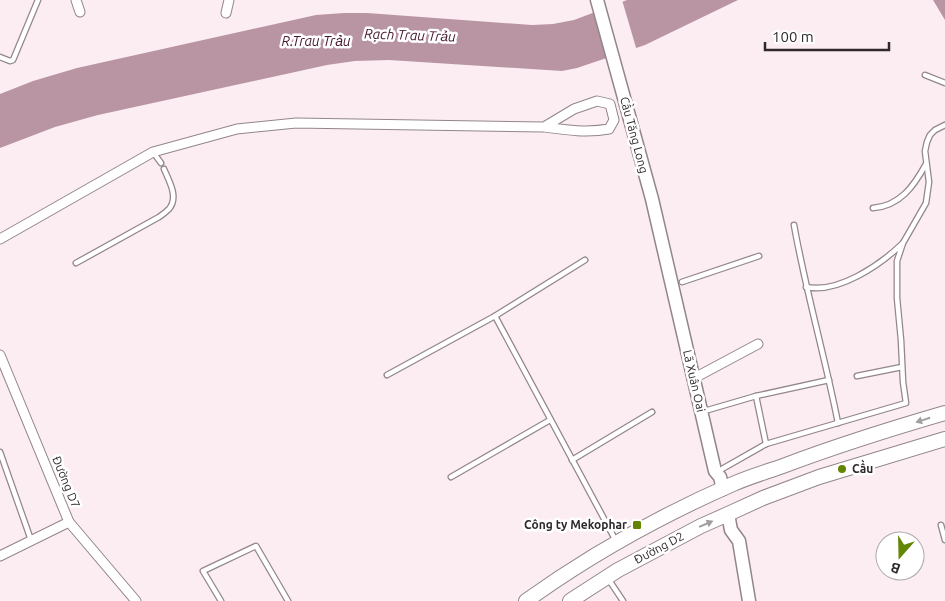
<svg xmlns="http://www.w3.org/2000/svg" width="945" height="601" font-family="Ubuntu,sans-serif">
<rect width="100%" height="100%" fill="#fbedf2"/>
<g fill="#b995a3">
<path d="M627,0H738L645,45L577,68L562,71L389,60L355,61L327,65L98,115L55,127L0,148V94L33,81L77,68L316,15L344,13H367L532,25L553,24L574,20Z"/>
<path d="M933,0H945V20Z"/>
</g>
<path fill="#fbedf2" d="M620,0H622L637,51L619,57L605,6Z"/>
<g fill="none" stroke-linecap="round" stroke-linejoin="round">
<defs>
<g id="lane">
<path d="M0,57L10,61L13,60L38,0"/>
<path d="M925,75L945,83"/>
<path d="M153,152L161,163"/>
<path d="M873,208C900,206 914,186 926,164"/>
<path d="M794,225C806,292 825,357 838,423"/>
<path d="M585,260L495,316L616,541"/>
<path d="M76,263L159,217C162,215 166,212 169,209C179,197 169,181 164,169"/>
<path d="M682,282L759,256"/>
<path d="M806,287C838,294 880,265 902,244"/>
<path d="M387,375L495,316"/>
<path d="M857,376L902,367"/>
<path d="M756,396L766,444"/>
<path d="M708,410L756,396L829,380"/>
<path d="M0,452L31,540"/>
<path d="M572,460L652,412"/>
<path d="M722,469L766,444L906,403L903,382L901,340L897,298V261L903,243L926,203L929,182L925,151L927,142L930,135L935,130L945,125"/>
<path d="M451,477L550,420"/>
<path d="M941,525L945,540"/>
<path d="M609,580L623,601"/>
<path d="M221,601L203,571L256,546L288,601"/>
</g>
<g id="street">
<path d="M76,0L80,12"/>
<path d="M226,13L229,0"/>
<path d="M0,239L153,152L237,129L296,123L544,127C566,130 587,133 609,129L614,120L610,104L597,101L574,109L544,127"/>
<path d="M0,355L69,522L136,601"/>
<path d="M700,375L758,344"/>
<path d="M0,556L69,522"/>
</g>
<g id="secondary">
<path d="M597,0L652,199L715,471L720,477L723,489"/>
<path d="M728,514L731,530L739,541L749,601"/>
</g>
<g id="primary">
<path d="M526,601C590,555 660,516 733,484C749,477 766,472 783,466C836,446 890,429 945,413"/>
<path d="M570,601L618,570L701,526L728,514L763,498L819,477L945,439"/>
</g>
</defs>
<use href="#lane" stroke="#93868b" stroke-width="7"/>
<use href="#street" stroke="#93868b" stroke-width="11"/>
<use href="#secondary" stroke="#93868b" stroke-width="15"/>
<use href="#primary" stroke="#93868b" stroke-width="16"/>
<use href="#lane" stroke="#fff" stroke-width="4.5"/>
<use href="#street" stroke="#fff" stroke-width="9"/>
<use href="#secondary" stroke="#fff" stroke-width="12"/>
<use href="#primary" stroke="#fff" stroke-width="14"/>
</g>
<defs><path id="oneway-solid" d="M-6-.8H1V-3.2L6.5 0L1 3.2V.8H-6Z" transform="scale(1.25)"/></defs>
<g fill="#a19fa0">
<use href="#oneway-solid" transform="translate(923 420) rotate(163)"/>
<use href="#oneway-solid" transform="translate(706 524) rotate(-23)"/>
</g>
<g fill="#628503" stroke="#fff" stroke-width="2">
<circle cx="842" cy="469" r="5"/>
<rect x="632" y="520" width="10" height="10" rx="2.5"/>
</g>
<g text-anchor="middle" stroke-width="5" stroke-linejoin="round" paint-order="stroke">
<g font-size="12" fill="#2e292b" stroke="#fff">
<text transform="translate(634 135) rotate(75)" y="4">Cầu Tăng Long</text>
<text transform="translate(694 381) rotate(77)" y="4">Lã Xuân Oai</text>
<text transform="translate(66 482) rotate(68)" y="4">Đường D7</text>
<text transform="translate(659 548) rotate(-28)" y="4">Đường D2</text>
</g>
<g font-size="12" font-weight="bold" fill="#2e292b" stroke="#fff" text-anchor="start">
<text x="852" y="473">Cầu</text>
<text x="627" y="529" text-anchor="end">Công ty Mekophar</text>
</g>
<g font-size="14" font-style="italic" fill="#47182f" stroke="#fff">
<text transform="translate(410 35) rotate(2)" y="5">Rạch Trau Trảu</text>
<text x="316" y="46">R.Trau Trảu</text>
</g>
</g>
<g transform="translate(900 556) rotate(200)"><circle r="24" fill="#ffffff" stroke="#aba9aa"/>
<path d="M0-4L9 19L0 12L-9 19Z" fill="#628503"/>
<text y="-8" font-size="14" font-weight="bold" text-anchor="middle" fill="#2e292b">B</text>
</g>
<path d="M765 42v8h124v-8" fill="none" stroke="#2e292b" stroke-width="2.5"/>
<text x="772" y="42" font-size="15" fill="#2e292b" stroke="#ffffff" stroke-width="4" paint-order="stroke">100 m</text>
</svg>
